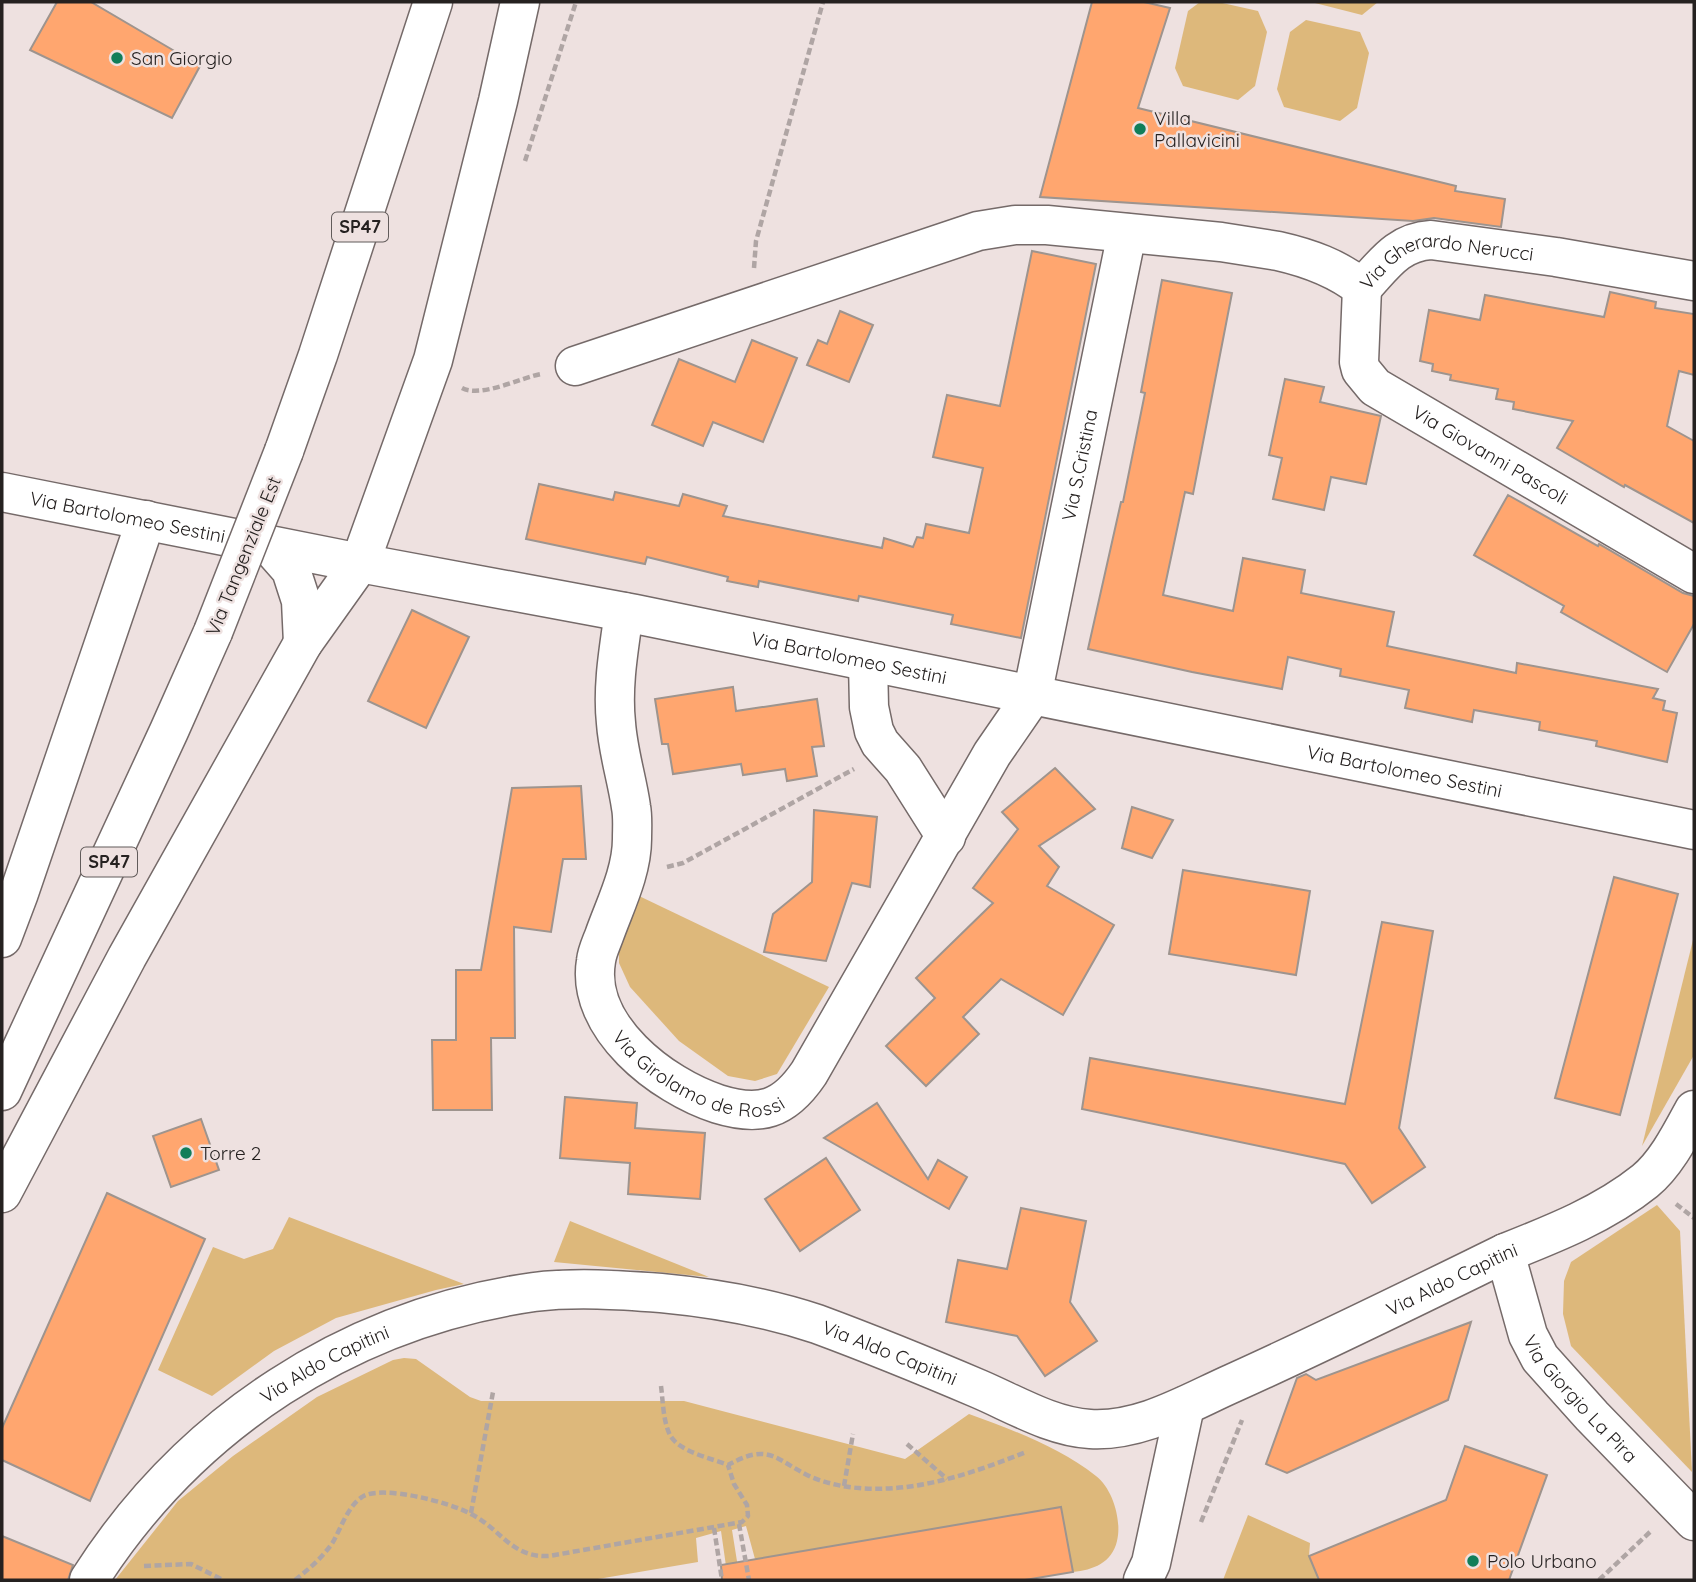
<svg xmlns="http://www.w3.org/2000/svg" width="1696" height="1582" font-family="Quicksand,sans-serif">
<rect width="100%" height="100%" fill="#eee1e0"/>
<g fill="#ddb87b">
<path d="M1200,2H1218L1258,11L1267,32L1255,86L1238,100L1183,86L1175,68L1188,11Z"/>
<path d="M1311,2H1378L1362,15Z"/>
<path d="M1306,20L1360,32L1369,53L1357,108L1340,121L1284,107L1277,89L1290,32Z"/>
<path d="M637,895L829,987L777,1074L755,1081L728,1076L679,1041L630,987L619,963V947Z"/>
<path d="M1694,936V1055L1642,1146Z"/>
<path d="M1657,1205L1680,1231L1692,1472L1571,1346L1563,1314L1564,1281L1571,1262Z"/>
<path d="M289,1217L464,1284L436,1290L336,1318L274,1351L212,1396L158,1370L213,1247L244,1259L273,1249Z"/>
<path d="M570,1221L709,1277L554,1262Z"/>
<path d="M404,1358L416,1359L470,1397L481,1401H684L905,1459L969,1414C1013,1430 1059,1447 1096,1476C1113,1489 1122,1521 1117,1541C1112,1563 1093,1570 1073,1572L1061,1507L755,1559L746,1526L732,1530L740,1580H728L721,1531L696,1538L698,1562L592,1580H115L178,1501L233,1456L317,1397L393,1360Z"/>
<path d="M1248,1515L1310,1543L1309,1556L1319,1580H1223Z"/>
</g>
<g fill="#ffa66f" stroke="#9e948e" stroke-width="2">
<path d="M57,2H91L200,66L172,118L30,50Z"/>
<path d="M1092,2H1144L1170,8L1138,108L1456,186L1455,191L1505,199L1501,227L1434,218L1413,221L1040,197Z"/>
<path d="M1032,251L1096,264L1021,638L951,624L953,615L859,596L858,601L759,581L758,587L727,581L728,577L647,557L645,564L526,539L539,484L613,500L615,492L679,506L683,494L727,506L723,516L882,548L884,538L913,547L917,537L923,538L926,524L969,533L983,468L933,457L947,395L1000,406Z"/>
<path d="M1162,280L1232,293L1193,494L1185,492L1163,595L1233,611L1243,558L1305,570L1301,593L1394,612L1387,646L1516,673L1517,663L1658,689L1653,698L1665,701L1663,710L1677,713L1667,762L1596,746L1597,741L1539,730L1540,722L1474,710L1472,722L1405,708L1409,690L1340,676L1341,669L1288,657L1282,689L1192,672L1088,649L1121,502H1123L1145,393L1141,392Z"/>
<path d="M1610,292L1656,302L1655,308L1694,314V375L1679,371L1667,426L1694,441V523L1625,485L1624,487L1557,448L1573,421L1513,409L1514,402L1496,399L1498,389L1450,380L1451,375L1432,371L1433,364L1420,361L1429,310L1480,320L1485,295L1604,317Z"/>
<path d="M840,311L873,325L849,382L807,365L818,340L827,344Z"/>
<path d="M752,340L797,358L763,442L713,422L703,446L652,425L679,359L735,382Z"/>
<path d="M1285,379L1324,387L1320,402L1381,416L1366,484L1331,477L1324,510L1273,499L1282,458L1269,455Z"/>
<path d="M1508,495L1598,546L1599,544L1683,593L1694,596V624L1667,672L1561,612L1564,606L1474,555Z"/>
<path d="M412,610L469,637L426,728L368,701Z"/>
<path d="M733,687L736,711L817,699L824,746L812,747L817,776L787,781L785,769L743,775L741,764L673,774L668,744H662L655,699Z"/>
<path d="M1055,768L1095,809L1039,846L1059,867L1047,886L1114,925L1063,1015L1001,979L963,1017L979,1034L926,1086L886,1046L935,998L916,978L993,903L973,888L1018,829L1002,812Z"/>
<path d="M581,786L586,859H563L551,932L514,927L515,1038H491L492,1110H433L432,1040H456V970H481L512,788Z"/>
<path d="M1132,807L1173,820L1152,858L1122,848Z"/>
<path d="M814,810L877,817L870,887L852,883L826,961L764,952L773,914L812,882Z"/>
<path d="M1183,870L1310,891L1296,975L1169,954Z"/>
<path d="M1614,877L1678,894L1620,1115L1555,1098Z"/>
<path d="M1382,922L1433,931L1399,1128L1425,1167L1372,1203L1345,1164L1082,1109L1090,1058L1345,1104Z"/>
<path d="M565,1097L637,1103L635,1128L705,1133L700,1199L628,1194L630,1163L560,1158Z"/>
<path d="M877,1103L928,1179L938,1160L967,1177L949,1209L824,1138Z"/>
<path d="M201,1119L219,1170L171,1187L153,1136Z"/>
<path d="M826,1158L860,1210L800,1251L765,1199Z"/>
<path d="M107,1193L205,1239L90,1501L2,1460V1428Z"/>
<path d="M1021,1208L1086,1221L1070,1302L1097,1341L1045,1376L1017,1336L946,1322L958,1260L1007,1269Z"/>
<path d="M1471,1322L1448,1400L1287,1473L1266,1464L1297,1378L1306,1374L1316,1380Z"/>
<path d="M1465,1446L1547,1475L1509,1580H1319L1309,1556L1446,1500Z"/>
<path d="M1061,1507L1073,1572L1025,1580H722L721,1565Z"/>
<path d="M2,1536L73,1565L68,1580H2Z"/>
</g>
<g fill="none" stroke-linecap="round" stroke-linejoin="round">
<defs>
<g id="minor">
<path id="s1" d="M1362,288L1359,362L1361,370L1375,387L1694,574"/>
<path id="s2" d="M1362,288C1383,266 1397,242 1431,240L1556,257L1694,281"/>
<path d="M575,366L978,231L1015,225H1047L1221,242L1278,251C1309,258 1337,268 1362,288"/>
<path id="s3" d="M624,612C619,648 612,686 616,723C618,752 627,779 631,807C633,817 632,828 632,839C632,872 615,905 604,936C601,944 597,952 596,961C585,1027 662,1086 718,1104C760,1117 784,1110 809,1073L992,754L1032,696L1127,233"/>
<path d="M868,662L869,707L874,731L880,743L903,769L946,837"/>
<path id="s4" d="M1505,1253L1528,1335L1540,1358L1592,1416L1694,1521"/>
<path id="s5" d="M89,1580C189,1423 349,1318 534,1292C576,1287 620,1290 661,1293C714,1298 766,1307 817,1324C871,1344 925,1366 979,1389C1014,1404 1052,1427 1090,1429C1141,1432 1188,1403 1233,1383C1324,1342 1415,1297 1505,1253C1553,1234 1604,1214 1645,1181C1666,1164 1681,1134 1694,1110"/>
<path d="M1143,1580L1151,1563L1185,1406"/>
</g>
<g id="major">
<path d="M284,451L318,355L433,2"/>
<path id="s6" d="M2,492L360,563L635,614L1694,830"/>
<path d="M269,545L291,570L301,601L303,643"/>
<path d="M2,938L19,893L146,520"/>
<path d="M2,1091L169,731L213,632"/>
<path d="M2,1193L127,957L303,643L360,563L433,360L498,101L520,2"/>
</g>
</defs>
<use href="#minor" stroke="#756a69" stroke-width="41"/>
<use href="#major" stroke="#756a69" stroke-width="41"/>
<g stroke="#afa5a4" stroke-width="4.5" stroke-dasharray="7 3.5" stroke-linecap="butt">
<path d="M525,161L576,2"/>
<path d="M754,268L756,241L823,2"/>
<path d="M462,388C481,398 520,378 541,374"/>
<path d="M667,867L683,863L854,769"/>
<path d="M1676,1204L1694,1218"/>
<path d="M661,1386C663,1401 663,1421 670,1435C679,1452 711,1458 728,1465C770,1442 774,1459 811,1477C826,1483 843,1487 859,1488C917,1493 973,1473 1026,1452"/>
<path d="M907,1444L947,1479"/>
<path d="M844,1486L853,1434"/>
<path d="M471,1513L493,1392"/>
<path d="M1201,1522L1242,1420"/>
<path d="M739,1524L749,1580"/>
<path d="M714,1528L722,1580"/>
<path d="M144,1566L191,1564L223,1580"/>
<path d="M295,1580C309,1569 323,1557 333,1542C341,1528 348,1506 362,1497C381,1484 452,1503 471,1514C501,1529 511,1558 549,1556L742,1522L748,1516L747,1505L734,1484L728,1465"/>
<path d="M1599,1580L1651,1531"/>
</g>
<use href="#minor" stroke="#fff" stroke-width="38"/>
<use href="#major" stroke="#fff" stroke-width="38"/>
<defs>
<path id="major-bridge" d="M213,632L284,451"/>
</defs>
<use href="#major-bridge" stroke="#756a69" stroke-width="41" stroke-linecap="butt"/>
<use href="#major-bridge" stroke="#fff" stroke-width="38"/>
</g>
<g fill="#117e59" stroke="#eee1e0" stroke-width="2.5">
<circle cx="117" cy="58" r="7"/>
<circle cx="1140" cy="129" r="7"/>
<circle cx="186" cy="1153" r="7"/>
<circle cx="1473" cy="1561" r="7"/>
</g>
<g text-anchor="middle" stroke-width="5" stroke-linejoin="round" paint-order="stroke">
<g fill="#eee1e0" stroke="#615b5a" stroke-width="2">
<rect x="332" y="212.5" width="56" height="29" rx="5"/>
<rect x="81" y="847.5" width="56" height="29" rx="5"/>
</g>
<g font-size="18" font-weight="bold" fill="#252120">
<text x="360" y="233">SP47</text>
<text x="109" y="868">SP47</text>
</g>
<g font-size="19" fill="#252120" stroke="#eee1e0" text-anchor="start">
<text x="131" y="65">San Giorgio</text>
<text x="1154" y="125">Villa<tspan x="1154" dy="22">Pallavicini</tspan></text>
<text x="200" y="1160">Torre 2</text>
<text x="1487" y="1568">Polo Urbano</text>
</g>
<g font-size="19" fill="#252120" stroke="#eee1e0">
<text dy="7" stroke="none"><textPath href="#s2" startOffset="96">Via Gherardo Nerucci</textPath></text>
<text dy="7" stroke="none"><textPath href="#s1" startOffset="238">Via Giovanni Pascoli</textPath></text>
<text dy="7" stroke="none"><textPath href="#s3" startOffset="1339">Via S.Cristina</textPath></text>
<text dy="7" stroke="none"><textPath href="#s6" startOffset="128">Via Bartolomeo Sestini</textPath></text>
<text transform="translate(243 556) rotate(-68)" y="7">Via Tangenziale Est</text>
<text dy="7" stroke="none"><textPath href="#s6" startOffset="863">Via Bartolomeo Sestini</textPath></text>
<text dy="7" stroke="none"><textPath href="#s6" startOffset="1430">Via Bartolomeo Sestini</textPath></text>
<text dy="7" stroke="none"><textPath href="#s3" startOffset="530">Via Girolamo de Rossi</textPath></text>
<text dy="7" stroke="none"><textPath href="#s5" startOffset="1521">Via Aldo Capitini</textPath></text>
<text dy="7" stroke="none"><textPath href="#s5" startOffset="912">Via Aldo Capitini</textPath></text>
<text dy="7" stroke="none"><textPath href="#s5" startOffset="324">Via Aldo Capitini</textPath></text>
<text dy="7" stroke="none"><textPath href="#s4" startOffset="168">Via Giorgio La Pira</textPath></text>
</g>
</g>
<rect width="1696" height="1582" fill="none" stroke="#252120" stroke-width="7"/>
</svg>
